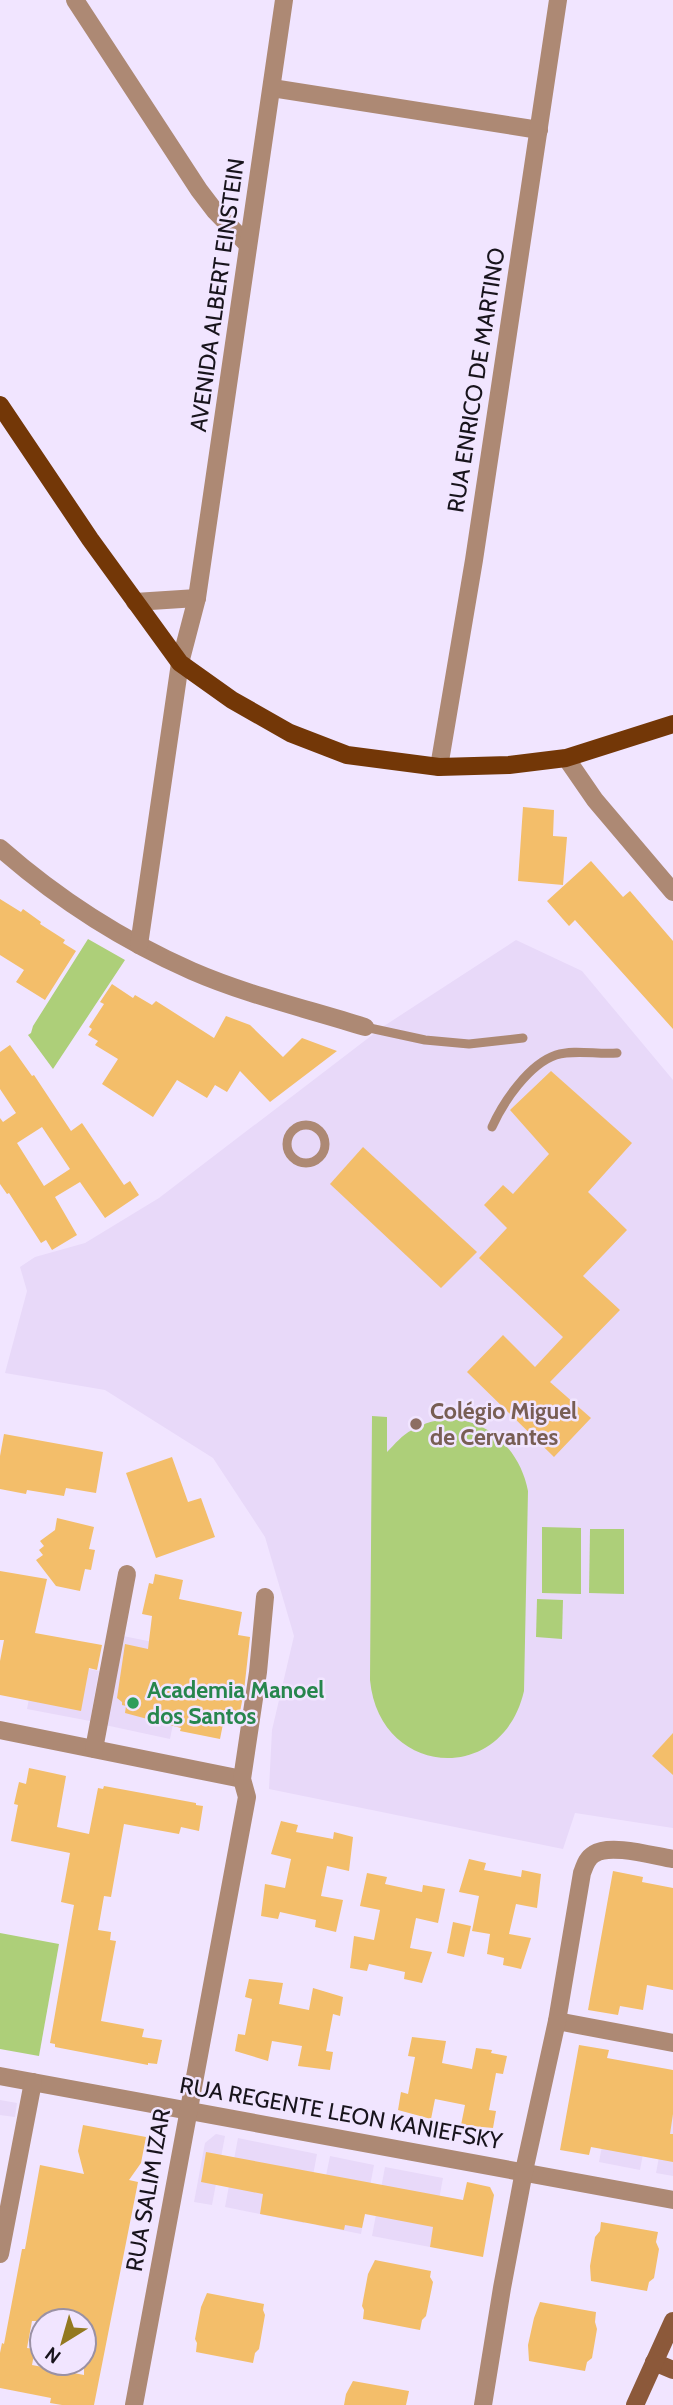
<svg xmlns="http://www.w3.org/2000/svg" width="673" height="2405" font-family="Cabin,sans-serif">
<rect width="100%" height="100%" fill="#f1e5ff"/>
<g fill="#e8d9f9">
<path d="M516,940L582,971L673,1080V1828L575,1813L563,1849L269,1789L272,1730L294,1636L265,1537L213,1458L105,1390L5,1373L27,1291L20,1267L35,1257L85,1243L159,1198L384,1026Z"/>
<path d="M123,1636L188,1649L170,1739L105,1725Z"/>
<path d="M37,1658L99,1671L90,1721L27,1709Z"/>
<path d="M0,2100L17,2103L15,2117L0,2115Z"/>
<path d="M610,2104L651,2112L640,2170L599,2162Z"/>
<path d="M667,2115L673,2116V2176L656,2173Z"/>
<path d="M216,2134L225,2136L212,2205L194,2202L205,2143Z"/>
<path d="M238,2138L317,2154L304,2223L225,2207Z"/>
<path d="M330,2156L374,2165L361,2234L316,2225Z"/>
<path d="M385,2167L443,2178L430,2247L372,2236Z"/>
</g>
<g fill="#adcf79">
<path d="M88,939L125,960L53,1069L28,1035L31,1033L33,1026Z"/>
<path d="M372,1416L387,1417V1452C395,1444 402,1435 412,1430C464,1400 518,1437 528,1491L524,1691C502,1787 379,1777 370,1680Z"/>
<path d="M542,1527L581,1528V1594L542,1593Z"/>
<path d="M590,1529H624V1594L589,1593Z"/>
<path d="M537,1599L563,1600L562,1639L536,1637Z"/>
<path d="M0,1933L59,1944L39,2056L0,2049Z"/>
</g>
<g fill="#f3be6a" fill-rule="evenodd">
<path d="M523,807L554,810L553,836L567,837L563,885L518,881Z"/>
<path d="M591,861L623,897L630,891L673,941V1029L575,920L569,926L547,901Z"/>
<path d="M0,899L21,912L23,909L41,922L40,924L65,940L63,943L76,951L45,1000L16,982L24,970L0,955Z"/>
<path d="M112,984L133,998L135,995L152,1005L156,1001L214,1038L226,1016L250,1025L283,1057L302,1038L337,1051L270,1102L240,1071L227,1092L215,1085L207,1098L177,1080L153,1117L102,1084L118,1059L95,1045L98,1041L88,1035L92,1029L89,1027L104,1004L100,1002Z"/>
<path d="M10,1045L32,1076L34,1075L71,1131L82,1123L124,1185L130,1181L139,1195L105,1218L80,1182L55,1197L77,1235L52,1250L46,1240L41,1243L9,1193L7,1194L0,1184V1118L3,1122L16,1113L0,1089V1052ZM42,1127L70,1169L44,1186L17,1143Z"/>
<path d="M551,1071L632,1143L588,1192L627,1230L583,1276L620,1310L550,1382L591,1418L554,1457L467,1372L503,1335L535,1367L563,1337L479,1258L507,1228L484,1205L503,1185L513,1194L549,1154L510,1110Z"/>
<path d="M363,1147L477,1252L441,1288L330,1184Z"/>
<path d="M4,1434L103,1452L96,1493L66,1488L64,1496L27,1490L26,1494L0,1489V1456Z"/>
<path d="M172,1457L188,1502L201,1498L215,1537L156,1558L126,1473Z"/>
<path d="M57,1518L94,1527L89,1549L95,1550L91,1570L85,1569L80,1591L56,1586L36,1560L43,1555L39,1550L44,1546L40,1541L55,1530Z"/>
<path d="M0,1571L47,1579L35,1633L102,1645L97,1670L89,1668L81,1711L0,1695V1661L4,1640H0Z"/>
<path d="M155,1574L183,1580L179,1599L242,1612L238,1635L250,1637L244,1691L240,1712L226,1709L220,1739L180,1731L181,1728L125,1713L126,1706L122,1705V1702L117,1698L125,1644L148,1649L152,1616L142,1614L149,1583L153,1584Z"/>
<path d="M673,1733V1775L652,1756Z"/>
<path d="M29,1768L66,1776L57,1827L89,1834L98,1788L103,1789L104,1786L196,1803V1805L203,1806L199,1831L181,1827L179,1834L124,1824L111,1897L104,1896L98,1930L111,1932L110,1940L116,1941L101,2021L144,2029L142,2037L162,2040L157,2064L148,2063V2065L55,2047V2044L50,2043L74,1905L61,1902L70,1853L11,1841L18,1805L14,1804L19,1782L26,1784Z"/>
<path d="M281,1821L298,1825L296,1832L333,1839L334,1832L353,1837L349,1871L327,1866L321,1896L343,1900L336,1932L315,1927L316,1920L280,1912L278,1919L261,1916L265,1884L285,1888L291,1859L271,1854Z"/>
<path d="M469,1859L486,1863L484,1870L521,1877L522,1870L541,1874L537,1908L516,1904L509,1934L531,1938L521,1969L503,1965L504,1958L487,1954L490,1934L472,1931L479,1896L459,1892Z"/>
<path d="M613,1871L643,1877L642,1882L673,1888V1990L647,1985L643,2010L620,2006L618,2015L588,2010Z"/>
<path d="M367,1873L387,1877L385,1884L422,1892L423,1885L445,1889L438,1923L416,1918L410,1948L432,1952L422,1983L404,1979L405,1972L369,1964L367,1971L350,1968L354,1936L374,1940L380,1910L360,1906Z"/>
<path d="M453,1922L471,1926L464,1957L447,1953Z"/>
<path d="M249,1979L283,1983L279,2004L309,2010L313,1988L343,1997L340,2016L333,2014L326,2051L333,2052L330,2070L298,2066L302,2046L272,2041L268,2061L235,2051L238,2034L245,2035L252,1999L245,1997Z"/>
<path d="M412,2037L446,2041L442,2063L472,2069L476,2048L492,2050L491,2053L507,2056L503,2074L496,2073L489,2110L496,2111L493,2128L461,2125L465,2105L435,2099L431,2119L398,2110L401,2092L408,2094L415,2057L408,2056Z"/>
<path d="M579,2045L609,2050L607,2058L673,2070V2114L670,2134H673V2162L591,2147L589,2155L560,2150Z"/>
<path d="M83,2125L146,2137L141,2163L129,2180L138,2182L94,2405H62L50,2403L51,2398L0,2388V2353L2,2343L4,2344L22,2249H25L40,2165L84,2174L78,2151ZM32,2321H84V2375L32,2365L35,2349L27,2348Z"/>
<path d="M206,2152L463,2200L467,2182L490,2187L494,2195L483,2257L430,2247L433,2227L365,2214L362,2228L345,2225L344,2230L260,2214L263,2194L201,2182Z"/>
<path d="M601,2222L658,2232L656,2242L659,2249L654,2278L649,2282L647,2291L591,2281L590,2266L595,2237L600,2231Z"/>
<path d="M375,2260L431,2271L430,2277L433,2282L426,2316L422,2320L420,2330L363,2319L364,2310L362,2306L368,2274Z"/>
<path d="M207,2293L264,2304L263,2310L265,2315L259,2349L255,2353L253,2363L196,2352L197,2343L195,2339L201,2307Z"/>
<path d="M540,2302L596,2312L595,2322L597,2329L592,2358L587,2362L585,2371L529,2361L528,2345L534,2318Z"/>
<path d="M353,2381L409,2391L406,2405H344L346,2394Z"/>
</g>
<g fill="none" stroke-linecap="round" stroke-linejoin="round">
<g stroke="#ad8974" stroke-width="9">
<path d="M365,1027L425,1040L469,1044L523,1038"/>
<circle cx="306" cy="1144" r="19"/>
<path d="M492,1127C503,1102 529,1064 556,1055C575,1049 598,1055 617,1053"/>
</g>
<g stroke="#ad8974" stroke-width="18">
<path d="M75,0L199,190L215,211L248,245"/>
<path d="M272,88L539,130"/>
<path d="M135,602L197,598"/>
<path d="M566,758L595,800L673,892"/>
<path d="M439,767L474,560L558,0"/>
<path d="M0,848C58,899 122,940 192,971C247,995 308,1009 365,1027"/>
<path d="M139,945L180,663L197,598L284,0"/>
<path d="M0,1730L242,1779"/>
<path d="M94,1749L127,1574"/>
<path d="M557,2021L673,2043"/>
<path d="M0,2076L673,2200"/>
<path d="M0,2254L33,2082"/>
<path d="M134,2405L247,1797L242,1779L258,1672L265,1597"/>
<path d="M483,2405L502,2288L524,2171L557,2021L582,1873C585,1865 587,1858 594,1854C610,1843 654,1856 673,1859"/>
</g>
<g stroke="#8c593a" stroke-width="18">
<path d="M654,2362L673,2370"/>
<path d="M635,2405L673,2321"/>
</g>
<path stroke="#733707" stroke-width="18" d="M0,405L90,539L180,663L232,700L290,733L347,755L439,767L509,765L566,758L673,724"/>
</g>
<circle fill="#8d6e63" stroke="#f1e5ff" stroke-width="2.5" cx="416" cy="1424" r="7"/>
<circle fill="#2e9e5b" stroke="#f1e5ff" stroke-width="2.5" cx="133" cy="1703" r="7"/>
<g text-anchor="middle" stroke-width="5" stroke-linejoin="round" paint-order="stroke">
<g font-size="23" fill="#18141c" stroke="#f1e5ff">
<text transform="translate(217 295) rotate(-82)" y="8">AVENIDA ALBERT EINSTEIN</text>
<text transform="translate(476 380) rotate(-81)" y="8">RUA ENRICO DE MARTINO</text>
<text transform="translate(341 2113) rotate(10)" y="8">RUA REGENTE LEON KANIEFSKY</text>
<text transform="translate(148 2190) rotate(-80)" y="8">RUA SALIM IZAR</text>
</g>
<g font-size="23" font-weight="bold" fill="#785e54" stroke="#f1e5ff" text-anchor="start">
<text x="430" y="1419">Colégio Miguel<tspan x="430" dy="26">de Cervantes</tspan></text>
</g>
<g font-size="23" font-weight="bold" fill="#27864d" stroke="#f1e5ff" text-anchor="start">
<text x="147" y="1698">Academia Manoel<tspan x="147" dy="26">dos Santos</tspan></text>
</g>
</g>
<g transform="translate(63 2342) rotate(217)"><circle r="33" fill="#f1e5ff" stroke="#9a91a4" stroke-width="2"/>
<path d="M0-5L12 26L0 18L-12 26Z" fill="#937920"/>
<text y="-10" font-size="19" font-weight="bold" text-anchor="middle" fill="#18141c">N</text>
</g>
</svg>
